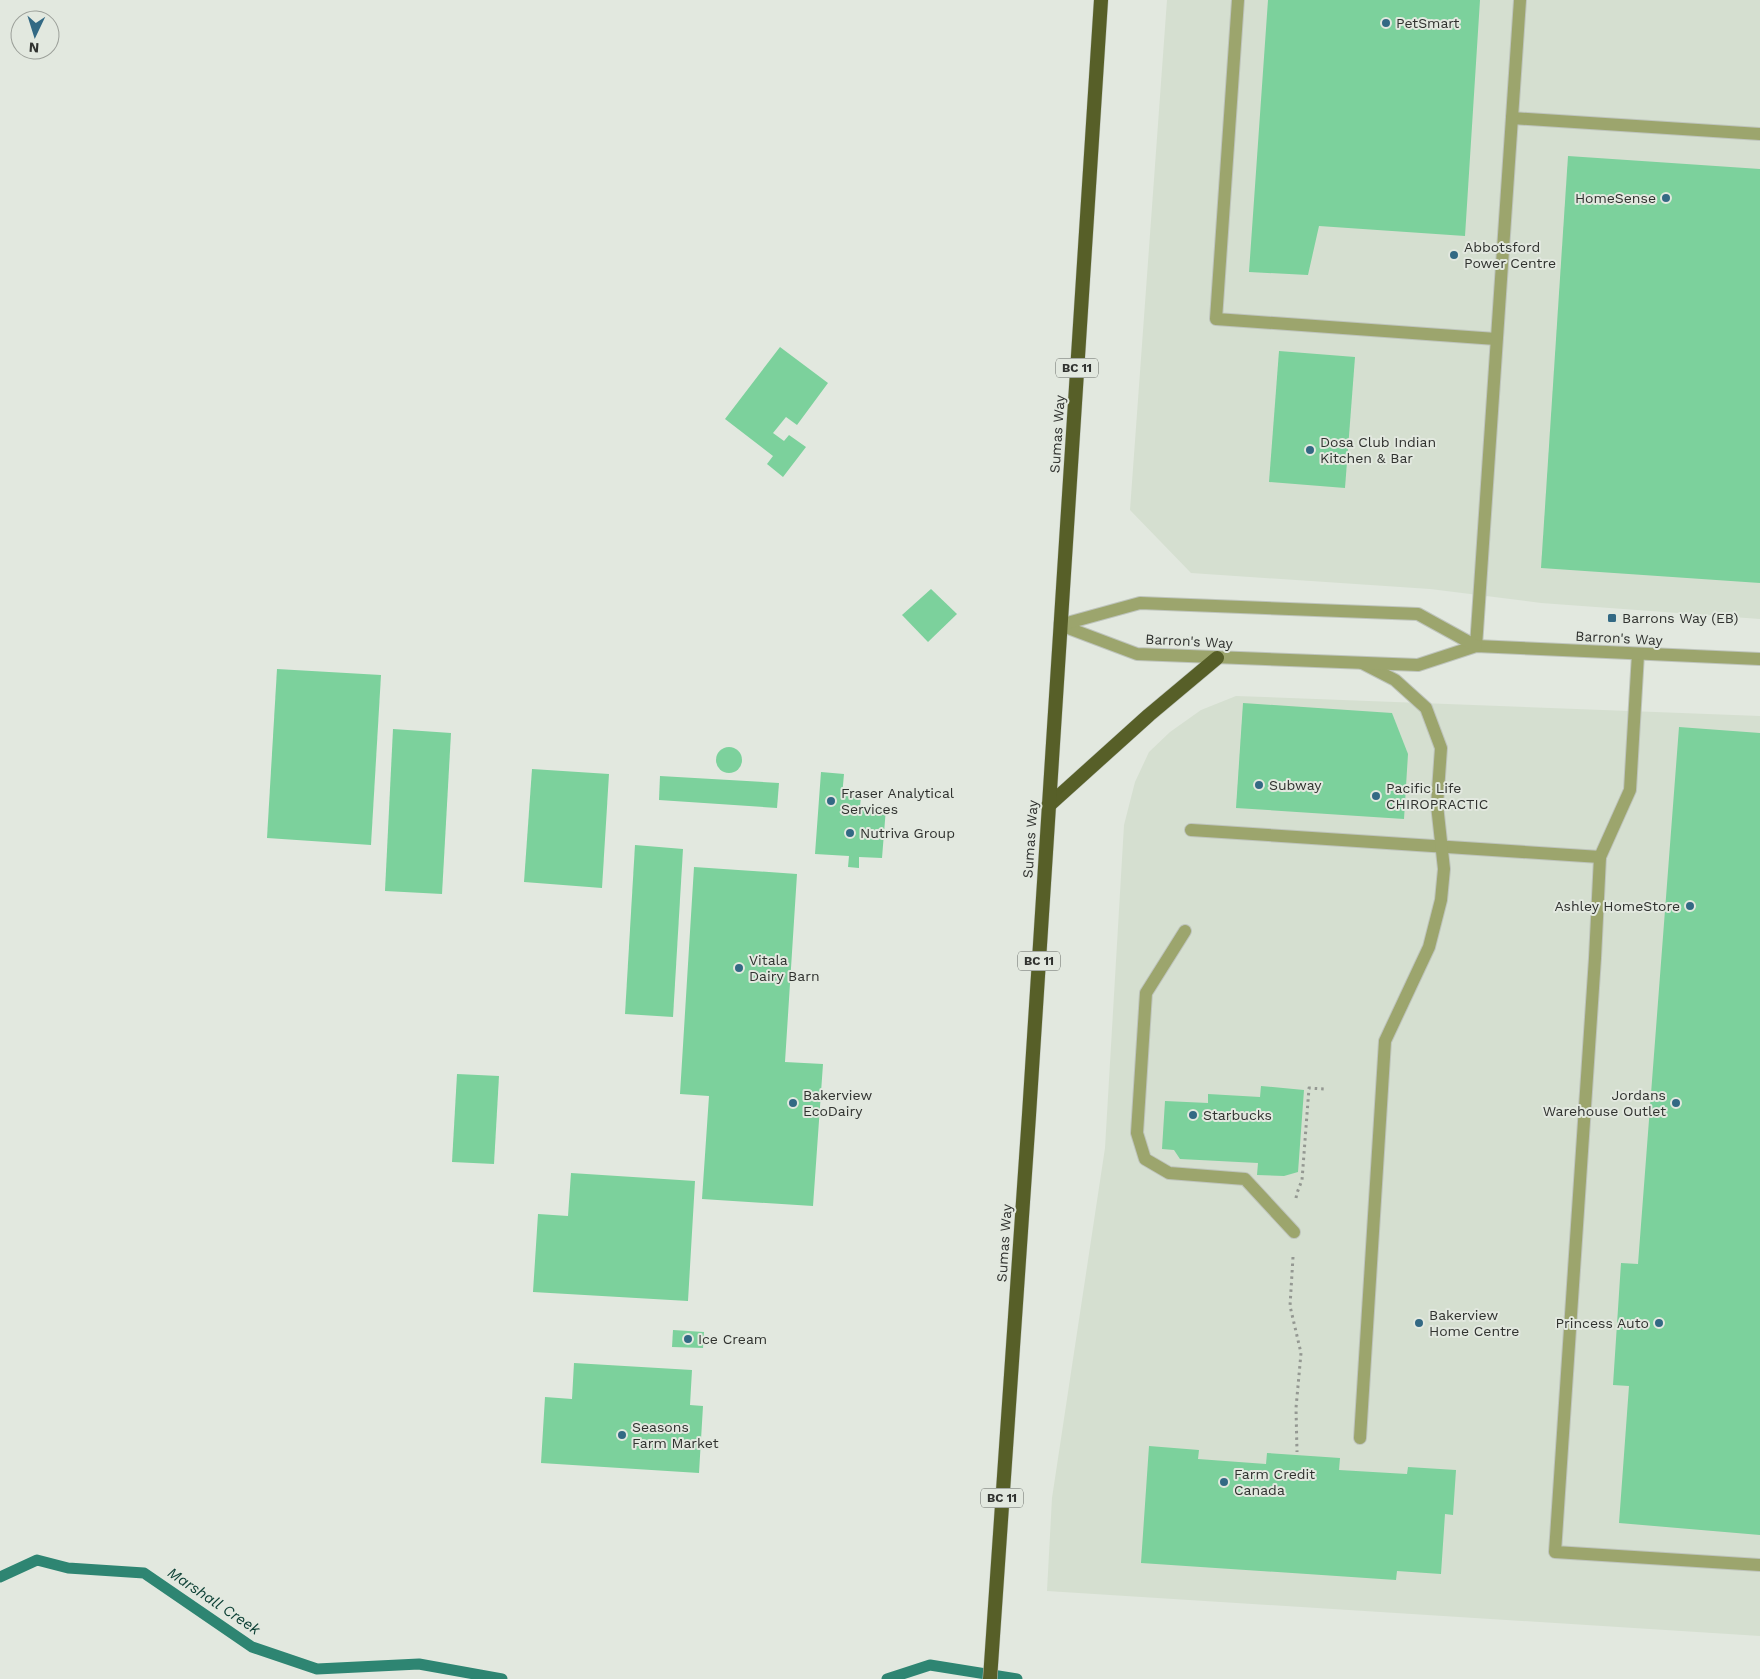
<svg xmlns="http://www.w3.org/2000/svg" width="1760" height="1679" font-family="'Work Sans',sans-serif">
<rect width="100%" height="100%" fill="#e2e8df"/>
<g fill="#d5dfd0">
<path d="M1167,0H1760V619L1541,603L1430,589L1191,573L1130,510Z"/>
<path d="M1236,696L1760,716V1636L1047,1591L1052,1498L1105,1148L1124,825L1135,782L1149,752L1170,732L1201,710Z"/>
</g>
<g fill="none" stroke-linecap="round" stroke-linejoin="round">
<g stroke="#2e8572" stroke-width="11">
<path d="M0,1577L37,1560L68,1568L144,1573L252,1647L317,1669L419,1664L502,1679"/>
<path d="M887,1679L930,1665L1017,1679"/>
</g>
</g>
<g fill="#7cd19c">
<path d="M1268,0H1480L1465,236L1319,226L1308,275L1249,272Z"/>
<path d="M1568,156L1760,169V583L1541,568Z"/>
<path d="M780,347L828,383L797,425L786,417L773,433L784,441L789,435L806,447L783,477L767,464L773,456L725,419Z"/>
<path d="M1279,351L1355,357L1345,488L1269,482Z"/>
<path d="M931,589L957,614L928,642L902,615Z"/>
<path d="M277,669L381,675L371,845L267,838Z"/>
<path d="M1243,703L1392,713L1408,754L1404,819L1236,808Z"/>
<path d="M1679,727L1760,733V1535L1619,1523L1629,1386L1613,1385L1621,1263L1638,1264Z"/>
<path d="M393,729L451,733L442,894L385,891Z"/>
<circle cx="729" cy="760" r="13"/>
<path d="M532,769L609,774L602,888L524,882Z"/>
<path d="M821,772L844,774L842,796L861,797L860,806L886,808L882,858L859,857V868L848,867L849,856L815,854Z"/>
<path d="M660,776L779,783L777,808L659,800Z"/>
<path d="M635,845L683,849L673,1017L625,1014Z"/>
<path d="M694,867L797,874L785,1062L823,1064L813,1206L702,1199L709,1096L680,1094Z"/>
<path d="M457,1074L499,1076L494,1164L452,1162Z"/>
<path d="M1261,1086L1304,1090L1298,1172L1284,1176L1257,1175L1258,1163L1180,1159L1174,1150L1162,1149L1165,1101L1208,1103V1094L1260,1097Z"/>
<path d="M571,1173L695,1181L688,1301L533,1292L538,1214L568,1216Z"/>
<path d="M673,1330L704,1332L703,1348L672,1347Z"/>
<path d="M574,1363L692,1370L690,1405L703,1406L699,1473L541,1463L545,1397L572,1399Z"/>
<path d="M1149,1446L1199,1450L1198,1459L1266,1464L1267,1453L1340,1458L1339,1470L1407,1474L1408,1467L1456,1470L1453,1515L1445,1514L1441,1574L1397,1571L1396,1580L1141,1563Z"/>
</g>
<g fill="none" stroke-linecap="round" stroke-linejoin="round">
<defs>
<g id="service">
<path d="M1238,0L1216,319L1496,339"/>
<path d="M1512,118L1760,134"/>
<path d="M1476,646L1520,0"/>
<path d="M1638,654L1630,790L1600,857L1595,958L1555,1552L1760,1565"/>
<path d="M1191,830L1600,857"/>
<path d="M1185,931L1146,993L1137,1133L1145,1159L1169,1173L1245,1179L1294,1232"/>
<path d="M1360,1438L1385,1041L1429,947L1441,900L1444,869L1437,805L1441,748L1426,708L1395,680L1362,663"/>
</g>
<g id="tertiary">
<path d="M1060,625L1137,654L1418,665L1476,646L1760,659"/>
<path d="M1060,625L1140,603L1418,614L1476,646"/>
</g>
<g id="trunk">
<path d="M1048,806L1149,715L1217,658"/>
<path d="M990,1679L1029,1115L1101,0"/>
</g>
</defs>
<use href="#service" stroke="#bec4bc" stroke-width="14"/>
<use href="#tertiary" stroke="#bec4bc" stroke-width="14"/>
<use href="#trunk" stroke="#bec4bc" stroke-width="15"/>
<g stroke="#949892" stroke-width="3" stroke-dasharray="2.5 4" stroke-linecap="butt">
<path d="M1296,1198L1297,1193L1302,1180L1309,1088L1324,1089"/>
<path d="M1293,1257L1290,1306L1301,1353L1296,1408L1297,1452"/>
</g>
<use href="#service" stroke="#9ca56d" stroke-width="12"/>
<use href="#tertiary" stroke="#9ca56d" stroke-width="12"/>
<use href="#trunk" stroke="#575f28" stroke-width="14"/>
</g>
<g fill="#336984" stroke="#e2e8df" stroke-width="2">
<circle cx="1386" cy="23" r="5"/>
<circle cx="1666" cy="198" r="5"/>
<circle cx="1454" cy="255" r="5"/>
<circle cx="1310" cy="450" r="5"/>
<rect x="1607" y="613" width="10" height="10" rx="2.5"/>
<circle cx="1259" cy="785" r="5"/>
<circle cx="1376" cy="796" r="5"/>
<circle cx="831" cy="801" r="5"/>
<circle cx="850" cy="833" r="5"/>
<circle cx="1690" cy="906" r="5"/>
<circle cx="739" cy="968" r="5"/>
<circle cx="793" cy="1103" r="5"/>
<circle cx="1676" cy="1103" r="5"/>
<circle cx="1193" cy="1115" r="5"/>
<circle cx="1419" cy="1323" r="5"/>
<circle cx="1659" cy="1323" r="5"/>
<circle cx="688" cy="1339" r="5"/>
<circle cx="622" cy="1435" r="5"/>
<circle cx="1224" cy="1482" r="5"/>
</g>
<g text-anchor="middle" stroke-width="4" stroke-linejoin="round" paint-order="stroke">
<g fill="#e2e8df" stroke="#656964" stroke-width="1">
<rect x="1056" y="358.5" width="42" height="19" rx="4"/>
<rect x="1018" y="951.5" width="42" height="19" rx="4"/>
<rect x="981" y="1488.5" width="42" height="19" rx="4"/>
</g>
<g font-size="12" font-weight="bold" fill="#30322f">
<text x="1077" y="372">BC 11</text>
<text x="1039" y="965">BC 11</text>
<text x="1002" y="1502">BC 11</text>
</g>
<g font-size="14" fill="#30322f" stroke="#e2e8df" text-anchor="start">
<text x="1396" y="28">PetSmart</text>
<text x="1656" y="203" text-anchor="end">HomeSense</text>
<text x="1464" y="252">Abbotsford<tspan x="1464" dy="16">Power Centre</tspan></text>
<text x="1320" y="447">Dosa Club Indian<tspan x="1320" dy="16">Kitchen &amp; Bar</tspan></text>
<text x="1622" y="623">Barrons Way (EB)</text>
<text x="1269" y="790">Subway</text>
<text x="1386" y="793">Pacific Life<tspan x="1386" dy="16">CHIROPRACTIC</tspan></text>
<text x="841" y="798">Fraser Analytical<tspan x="841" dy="16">Services</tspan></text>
<text x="860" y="838">Nutriva Group</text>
<text x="1680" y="911" text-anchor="end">Ashley HomeStore</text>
<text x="749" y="965">Vitala<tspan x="749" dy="16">Dairy Barn</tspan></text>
<text x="803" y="1100">Bakerview<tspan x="803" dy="16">EcoDairy</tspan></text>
<text x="1666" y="1100" text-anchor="end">Jordans<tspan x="1666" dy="16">Warehouse Outlet</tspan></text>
<text x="1203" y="1120">Starbucks</text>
<text x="1429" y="1320">Bakerview<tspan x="1429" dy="16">Home Centre</tspan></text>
<text x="1649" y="1328" text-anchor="end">Princess Auto</text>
<text x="698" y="1344">Ice Cream</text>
<text x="632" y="1432">Seasons<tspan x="632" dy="16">Farm Market</tspan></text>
<text x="1234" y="1479">Farm Credit<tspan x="1234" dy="16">Canada</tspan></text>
</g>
<g font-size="14" fill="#30322f" stroke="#e2e8df">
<text transform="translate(1057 434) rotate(-86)" y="5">Sumas Way</text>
<text transform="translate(1619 638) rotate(3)" y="5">Barron's Way</text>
<text transform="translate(1189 641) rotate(3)" y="5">Barron's Way</text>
<text transform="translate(1030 839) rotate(-86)" y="5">Sumas Way</text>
<text transform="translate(1004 1243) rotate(-86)" y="5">Sumas Way</text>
</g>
<g font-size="15" font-style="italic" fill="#0e4136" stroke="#e2e8df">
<text transform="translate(214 1601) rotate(34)" y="5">Marshall Creek</text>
</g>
</g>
<g transform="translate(35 35) rotate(184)"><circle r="24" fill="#e2e8df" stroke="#9b9f99"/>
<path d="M0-4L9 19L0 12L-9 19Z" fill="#336984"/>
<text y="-8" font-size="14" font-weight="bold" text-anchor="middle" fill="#30322f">N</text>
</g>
</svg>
